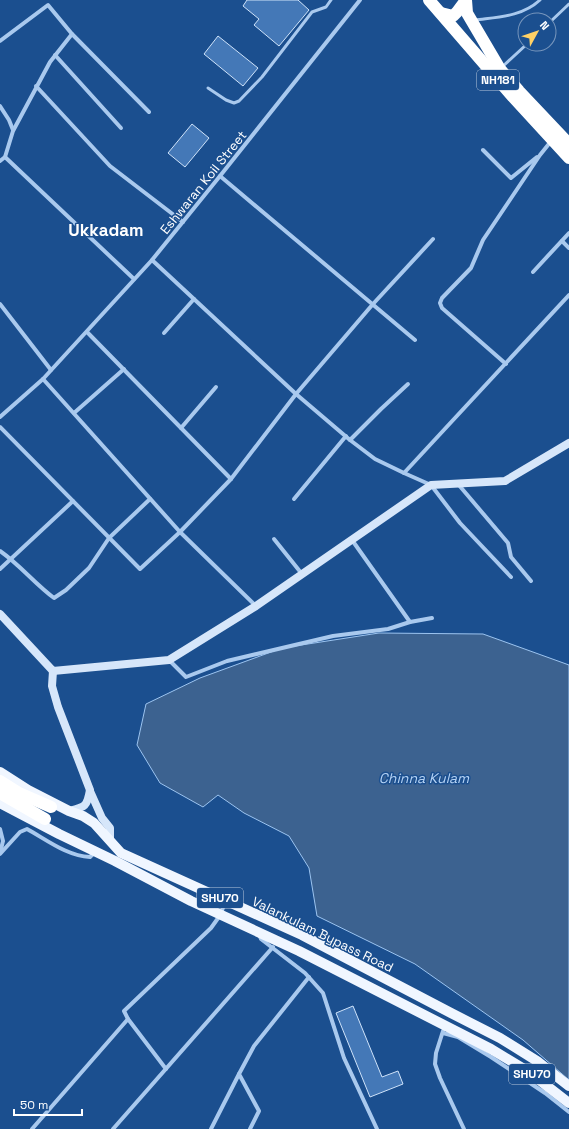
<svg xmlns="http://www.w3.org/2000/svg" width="569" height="1129" font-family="'Space Grotesk',sans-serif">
<rect width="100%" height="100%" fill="#1b4f8f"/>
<path fill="#3c6290" stroke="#9cc4f0" d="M379,633L483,634L569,665V1080L523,1040L415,964L317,916L309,868L289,836L244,813L218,795L203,807L160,783L137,745L146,704L200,678L282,648Z"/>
<g fill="#4478b7" stroke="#cfe3fa">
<path d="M247,0H298L309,10L279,46L254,25L259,19L243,6Z"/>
<path d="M218,36L258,68L243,86L204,54Z"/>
<path d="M192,124L209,138L185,167L168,153Z"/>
<path d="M353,1006L382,1077L398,1071L403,1084L370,1097L336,1013Z"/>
</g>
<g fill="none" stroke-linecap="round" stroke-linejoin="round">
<g stroke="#a9c9ee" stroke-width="3">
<path d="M475,20C497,17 522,17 540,0"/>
<path d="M549,23L569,4"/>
<path d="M502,67L527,44"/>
<path d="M208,88L226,100L234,103L239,101L262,77L312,12L326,7L331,0"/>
</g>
<g stroke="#a9c9ee" stroke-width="4">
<path d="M0,41L48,5L72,34L149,112"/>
<path d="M55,55L121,128"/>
<path d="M36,86L110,166L183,222"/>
<path d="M0,106L9,120L13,130"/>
<path d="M483,150L511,178L537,157"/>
<path d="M5,157L134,279"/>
<path d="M0,161L5,157L13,131L50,62L72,34"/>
<path d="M220,176L415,340"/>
<path d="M562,241L569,248"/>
<path d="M152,260L296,394L350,440L375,459L404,473L431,485L460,523L511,577"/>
<path d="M533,272L569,233"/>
<path d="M0,304L51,370"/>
<path d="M87,332L231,479"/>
<path d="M164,333L194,299"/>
<path d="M506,364L442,308L440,303L442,298L471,268L483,240L540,155L552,140"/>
<path d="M43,379L180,532L256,606"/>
<path d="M74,413L124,369"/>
<path d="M0,417L43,379L152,260L220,176L360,0"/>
<path d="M0,427L140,569L180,532L231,479L296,394L373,304L433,239"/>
<path d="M181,428L216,387"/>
<path d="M350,440L381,409L408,384"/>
<path d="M404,473L569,295"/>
<path d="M458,484L508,543L511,557L531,581"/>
<path d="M294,499L346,436"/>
<path d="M274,539L302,574"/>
<path d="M352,540L410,622"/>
<path d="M0,551C20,565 35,584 54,598L66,590L89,568L109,538L150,499"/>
<path d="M0,569L73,501"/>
<path d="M169,660L186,677L227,661L333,636L388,629L410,622L432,618"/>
<path d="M0,829L3,841L0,853"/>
<path d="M0,854L20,832L27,829C47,840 67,856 90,857L95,852"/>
<path d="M259,934L261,939L305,973L323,993L344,1058L377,1129"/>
<path d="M128,1019L124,1011L211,928L221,914L225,901"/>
<path d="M443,1031L436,1053L435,1064L440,1078L464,1129"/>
<path d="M443,1033L458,1037L491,1057L545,1093L569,1112"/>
<path d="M32,1129L128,1019L166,1069"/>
<path d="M113,1129L273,947"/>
<path d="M211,1129L239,1074"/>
<path d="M250,1129L259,1111L239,1074L254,1046L309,977"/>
</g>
<g stroke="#d6e6fa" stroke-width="8">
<path d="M0,614L53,671L169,660L256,606L431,485L505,481L569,443"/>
<path d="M53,671L52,686L58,707L90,790C87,807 85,807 69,811"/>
<path d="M90,791L102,818L110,828V840"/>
</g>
<g stroke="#f0f6ff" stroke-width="10">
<path d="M0,772L28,790L69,811L83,816L94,823L121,853L302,935L451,1013L500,1038L537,1061L569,1086"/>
<path d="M0,803L59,834L115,861L191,901L299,951L491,1049L529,1072L569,1103"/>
</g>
<g stroke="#fff" stroke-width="12">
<path d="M429,0L513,97L569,158"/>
<path d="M466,0L467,13L500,69L519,91L569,144"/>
<path d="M441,13L453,16L457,12L466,0"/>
<path d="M0,781L19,793L51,807"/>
<path d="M0,793L45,819"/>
</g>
</g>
<g text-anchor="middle" stroke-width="3" stroke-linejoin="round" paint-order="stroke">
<g fill="#1b4f8f" stroke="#bbcadd" stroke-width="1">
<rect x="477" y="70" width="42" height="20" rx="3"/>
<rect x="197" y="888" width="46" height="20" rx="3"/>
<rect x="509" y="1064" width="46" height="20" rx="3"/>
</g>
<g font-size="12" font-weight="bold" fill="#fff">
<text x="498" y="84">NH181</text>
<text x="220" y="902">SHU70</text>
<text x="532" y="1078">SHU70</text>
</g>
<g font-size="13" fill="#fff" stroke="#1b4f8f">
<text transform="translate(203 182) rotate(-51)" y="5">Eshwaran Koil Street</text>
<text transform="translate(323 934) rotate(26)" y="5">Valankulam Bypass Road</text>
</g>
<g font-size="14" font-style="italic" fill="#b5d3f5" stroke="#1b4f8f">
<text x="424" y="783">Chinna Kulam</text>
</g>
<g font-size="17" font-weight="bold" fill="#fff" stroke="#1b4f8f">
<text x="106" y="236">Ukkadam</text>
</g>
</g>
<g transform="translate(537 32) rotate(50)"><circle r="19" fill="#1b4f8f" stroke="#7695bc"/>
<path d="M0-3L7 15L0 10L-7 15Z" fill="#ffd166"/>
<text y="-6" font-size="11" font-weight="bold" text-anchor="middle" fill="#ffffff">N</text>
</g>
<path d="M14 1109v6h68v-6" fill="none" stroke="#ffffff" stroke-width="2"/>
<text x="20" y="1109" font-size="12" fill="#ffffff" stroke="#1b4f8f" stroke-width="3" paint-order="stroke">50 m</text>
</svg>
